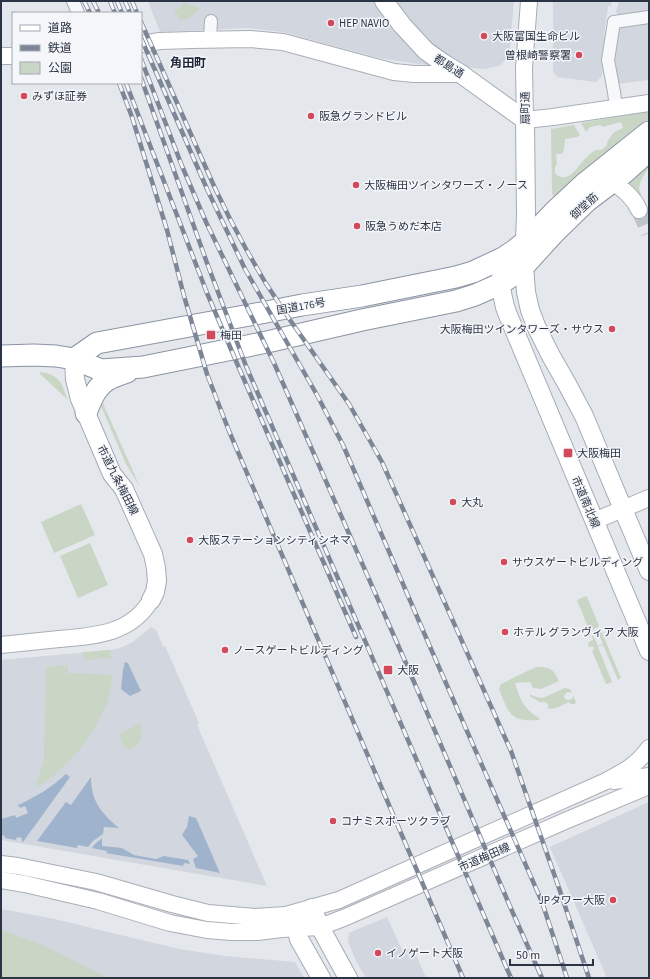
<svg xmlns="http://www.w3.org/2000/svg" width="650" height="979" font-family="'Source Sans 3','Noto Sans JP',sans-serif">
<rect width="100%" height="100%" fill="#e4e7ec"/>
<g fill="#d2d6de">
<path d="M148,1H514L509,56L499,66L484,69L418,64L379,58L283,32L248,28L160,32Z"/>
<path d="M553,1H612L611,6H608L604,34L605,39L602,76L596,82L557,77L553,71Z"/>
<path d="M619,1H649V80L616,84L614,63L616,31L620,17L616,12Z"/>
<path d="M151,627L156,630L163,646H165L199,723L197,725L267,886L1,840V660L111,650L120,648L133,642Z"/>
<path d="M649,802V978H607L550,847Z"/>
<path d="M1,909L50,918L179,949L225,956L295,962L304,978H1Z"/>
<path d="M387,917L403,952L409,949L414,950L426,978H366L356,961L348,942L349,933Z"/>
</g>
<g fill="#c9d6c5">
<path d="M183,3L200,8C194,16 189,19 179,20L174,11C178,10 181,7 183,3Z"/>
<path d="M649,111V119C629,131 616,144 599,159C584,172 569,185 554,198L552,193L551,129L574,125L580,135L578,137L565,139L564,149L562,154H556L557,163L555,168V173C574,191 583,146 602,150L607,145V142L614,132L623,128L621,122L602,127L601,125L590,127L586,132L581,123Z"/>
<path d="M649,161V167L641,180L639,188L641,195L639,196L630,183L629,180Z"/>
<path d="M40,372C61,375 61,383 68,400L40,374Z"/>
<path d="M101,399L140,487L126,464L101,406Z"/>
<path d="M81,504L95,535L54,553L41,522Z"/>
<path d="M90,543L108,585L78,598L60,556Z"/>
<path d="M586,596L587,597L599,626L598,627L592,630V631L590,632L577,600Z"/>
<path d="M601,632L602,633L621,678L618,680L603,645L598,647L612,682L607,684H606L592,651L594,650L593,646L589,647L588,644L589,642L593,640L592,636L593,635L598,646L603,644L598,633Z"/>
<path d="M110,650L111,658L84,660L83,652Z"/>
<path d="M68,665V673L113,675L108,701L96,726L79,751L56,774L38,786L36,784L44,761L46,667Z"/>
<path d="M536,667C550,667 553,668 559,681L541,689L533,688L530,682L515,683C520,699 524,709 539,718V720C509,722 509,713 499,689L501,684Z"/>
<path d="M565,688L570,689L572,693L569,692L566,693L564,696L565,699L568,700L572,699L573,696L576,702L575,704H571L569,702C562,705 554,711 547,708L549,705L544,701L542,703L531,697L529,694L536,697L543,698Z"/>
<path d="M141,723C145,748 124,762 120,734Z"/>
<path d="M1,930L38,943L109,978H1Z"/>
</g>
<g fill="#9fb4cc">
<path d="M125,662L128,663L141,691L130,696L121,689L123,670Z"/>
<path d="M66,774L70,777L23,842H22V838L17,837L16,840L5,838V836L1,835V819L15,815L16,818L28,813L25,806L20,808V806L18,807V805C36,797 52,787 66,774Z"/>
<path d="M91,777C91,801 101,813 119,828L104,827L103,834L93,841L88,847L78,845L77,848L37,841L66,802L71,805Z"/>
<path d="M189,816L196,818L220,873L196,868L193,859L198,856L182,835L187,827Z"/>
<path d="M102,838V846L122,848L134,855L156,859L164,856L188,860L190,864L184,863L183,866L106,853L107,851L92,848L95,844Z"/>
</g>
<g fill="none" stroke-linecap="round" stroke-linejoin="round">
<path stroke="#bfc3cb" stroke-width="16" stroke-dasharray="16 8" stroke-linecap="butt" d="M639,210L649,233"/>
<defs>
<g id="street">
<path d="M73,1L78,13"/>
<path d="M210,40L211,21"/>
<path d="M616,108L614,92L608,60L614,22L649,17"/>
</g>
<g id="secondary">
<path d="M529,1L524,68L525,120L553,117L649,103"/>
<path d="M141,44L160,41L192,40L250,39L283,42L394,72L414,74H461"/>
<path d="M1,56H13"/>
<path d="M613,182C624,190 634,198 639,210"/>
<path d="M594,521L649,498"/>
<path d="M1,645C20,643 40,641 59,639C95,636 131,634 151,600"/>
<path d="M614,781L649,776"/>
<path d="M1,864L18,866L96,882L172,904L208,913L255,917L286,915L339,900L604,782C623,772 636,766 649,748"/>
<path d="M1,880L25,884L98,901L170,923L207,930L232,932H257L282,929L320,927L346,917L565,821L649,786"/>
</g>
<g id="primary">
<path d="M384,1L402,25L426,51L443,63L461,74L525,120L526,215L524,266L526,292L530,310L536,326L551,356L567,384L584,416L649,571"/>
<path d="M502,270L500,284L505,307L508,315L649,651"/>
<path d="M74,359L75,379L80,399L112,474L124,489L153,554L156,568L157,581L155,592L151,600"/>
<path d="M321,978L299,939L296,929L298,921L305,913L312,908L320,927L348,978"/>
</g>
<g id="highway">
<path d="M1,356L34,355L56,356L74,359L101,370L143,367L267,342L362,320L456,301L475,295L500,284L512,276L524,266L555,232L587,201L624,173L643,156L649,152"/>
<path d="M74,359L97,343L261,313L302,305L362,296L456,277L473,272L503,258L515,250L525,242L555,211L584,184L649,132"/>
<path d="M86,413C91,400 96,386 109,379C115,376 121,374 127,372"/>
</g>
</defs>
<use href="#street" stroke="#a9aeb7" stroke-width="14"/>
<use href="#secondary" stroke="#a9aeb7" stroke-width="18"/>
<use href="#primary" stroke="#a3abb8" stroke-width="20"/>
<use href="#highway" stroke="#8b94a3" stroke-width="23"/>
<use href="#street" stroke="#f7f8fa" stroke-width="12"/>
<use href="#secondary" stroke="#fff" stroke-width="16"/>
<use href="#primary" stroke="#fff" stroke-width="18"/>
<use href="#highway" stroke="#fff" stroke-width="21"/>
<defs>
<g id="rail">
<path d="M84,1L90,13"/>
<path d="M93,1L99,13"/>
<path d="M110,1L115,13"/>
<path d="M117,1L122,13"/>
<path d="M125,1L130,13"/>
<path d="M132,1L137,13"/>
<path d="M141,22L214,186L230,219L246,249L265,282L290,320L349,404L382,462L511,751L560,891L589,978"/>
<path d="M141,38L207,189L245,269L317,395L343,445L431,649L542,902L567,978"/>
<path d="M141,59L182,166L206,222L274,363L405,661L512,911L542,978"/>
<path d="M141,78L207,263L246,366L511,978"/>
<path d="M119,83L132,117L167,230L184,296L207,374L229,431L463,978"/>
<path d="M126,83L207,293L239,368L356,637"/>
</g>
</defs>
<use href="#rail" stroke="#7d8696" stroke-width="4.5"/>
<use href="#rail" stroke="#f4f6f9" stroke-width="3" stroke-dasharray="9" stroke-linecap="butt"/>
</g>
<g fill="#d1495b" stroke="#f4f6f9" stroke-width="1.5">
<circle cx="331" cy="23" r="4"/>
<circle cx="484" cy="36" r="4"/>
<circle cx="579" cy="55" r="4"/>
<circle cx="24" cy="96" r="4"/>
<circle cx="311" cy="116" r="4"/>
<circle cx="356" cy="185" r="4"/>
<circle cx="357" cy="226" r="4"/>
<circle cx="612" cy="329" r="4"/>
<rect x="206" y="330" width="10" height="10" rx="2"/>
<rect x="563" y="448" width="10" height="10" rx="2"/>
<circle cx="453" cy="502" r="4"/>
<circle cx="190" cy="540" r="4"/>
<circle cx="504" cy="562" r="4"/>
<circle cx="505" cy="632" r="4"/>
<circle cx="225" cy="650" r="4"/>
<rect x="383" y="665" width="10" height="10" rx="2"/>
<circle cx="333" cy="821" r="4"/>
<circle cx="613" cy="900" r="4"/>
<circle cx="378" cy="953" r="4"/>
</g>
<g text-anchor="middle" stroke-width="3" stroke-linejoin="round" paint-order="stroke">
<g font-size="11" fill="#2b3445" stroke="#f4f6f9" text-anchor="start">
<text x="339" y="27">HEP NAVIO</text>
<text x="492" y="40">大阪富国生命ビル</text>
<text x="571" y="59" text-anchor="end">曽根崎警察署</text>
<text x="32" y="100">みずほ証券</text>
<text x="319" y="120">阪急グランドビル</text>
<text x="364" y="189">大阪梅田ツインタワーズ・ノース</text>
<text x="365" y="230">阪急うめだ本店</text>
<text x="604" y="333" text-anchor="end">大阪梅田ツインタワーズ・サウス</text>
<text x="220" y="339">梅田</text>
<text x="577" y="457">大阪梅田</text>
<text x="461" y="506">大丸</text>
<text x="198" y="544">大阪ステーションシティシネマ</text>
<text x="512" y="566">サウスゲートビルディング</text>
<text x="513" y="636">ホテル グランヴィア 大阪</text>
<text x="233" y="654">ノースゲートビルディング</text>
<text x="397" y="674">大阪</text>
<text x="341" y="825">コナミスポーツクラブ</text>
<text x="605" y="904" text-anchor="end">JPタワー大阪</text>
<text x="386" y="957">イノゲート大阪</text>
</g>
<g font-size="11" fill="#2b3445" stroke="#f4f6f9">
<text transform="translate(449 66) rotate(33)" y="4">都島通</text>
<text transform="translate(525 108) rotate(-91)" y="4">扇町通</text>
<text transform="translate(584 206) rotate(-42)" y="4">御堂筋</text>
<text transform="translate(301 306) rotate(-10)" y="4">国道176号</text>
<text transform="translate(118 480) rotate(63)" y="4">市道九条梅田線</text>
<text transform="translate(586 502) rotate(67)" y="4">市道南北線</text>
<text transform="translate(484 857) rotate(-24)" y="4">市道梅田線</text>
</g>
<g font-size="12" font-weight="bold" fill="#1d2536" stroke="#f4f6f9">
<text x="188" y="67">角田町</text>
</g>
</g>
<rect width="650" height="979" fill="none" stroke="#2b3445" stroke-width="4"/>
<rect x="12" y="12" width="130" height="72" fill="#f4f6f9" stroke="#a4a8b1"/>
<rect x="20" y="25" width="20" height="6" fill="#ffffff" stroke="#a4a8b1"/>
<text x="48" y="32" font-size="12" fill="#2b3445">道路</text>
<rect x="20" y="45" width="20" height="6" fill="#7d8696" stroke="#a4a8b1"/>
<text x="48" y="52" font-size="12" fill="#2b3445">鉄道</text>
<rect x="20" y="62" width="20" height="12" fill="#c9d6c5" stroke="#a4a8b1"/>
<text x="48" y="72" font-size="12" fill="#2b3445">公園</text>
<path d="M510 959v6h83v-6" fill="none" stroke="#2b3445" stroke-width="2"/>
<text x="516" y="959" font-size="12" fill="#2b3445" stroke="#f4f6f9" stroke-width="3" paint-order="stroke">50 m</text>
</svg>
